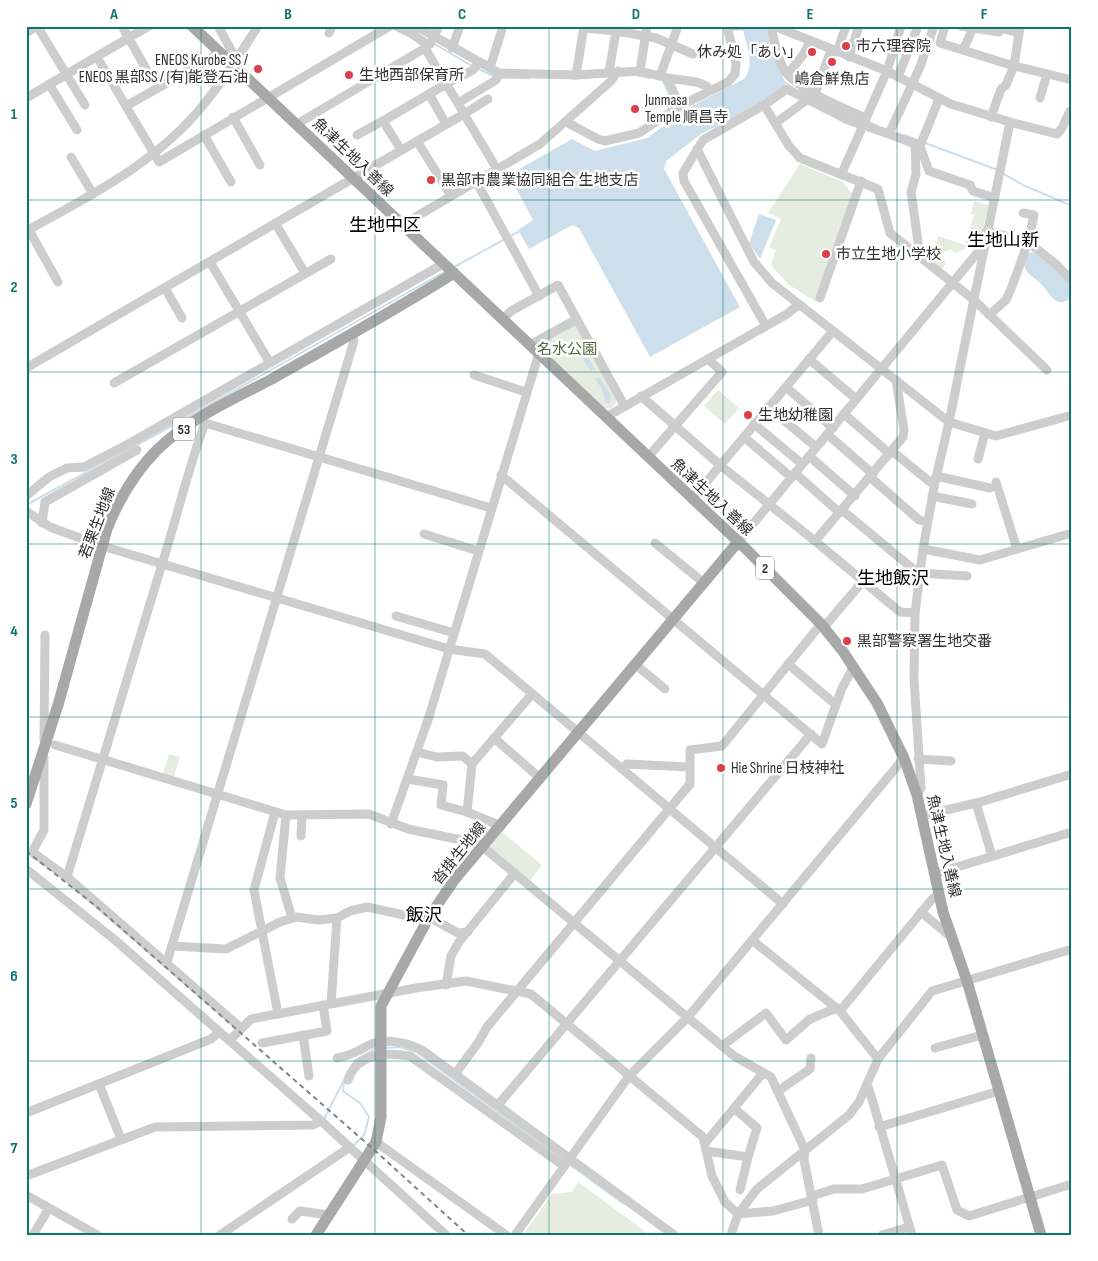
<svg xmlns="http://www.w3.org/2000/svg" width="1098" height="1261" font-family="'Sofia Sans Condensed','Noto Sans JP',sans-serif">
<rect width="100%" height="100%" fill="#fff"/>
<g fill="#e6ecdf">
<path d="M800,164L843,182L852,194L816,302L789,285L771,265L776,250L769,247L781,219L768,213Z"/>
<path d="M974,201L988,205L980,244L954,253L952,249L941,253L946,264L941,270L931,261L938,236L965,245L974,215L971,214Z"/>
<path d="M574,323L616,399V403L612,408L603,409L536,346Z"/>
<path d="M718,390L739,408L725,424L704,406Z"/>
<path d="M169,754L180,757L174,776L163,773Z"/>
<path d="M501,831L542,865L530,881L487,847Z"/>
<path d="M578,1182L650,1235H523L552,1194L572,1192Z"/>
</g>
<g fill="#ccdfea">
<path d="M742,26H766L786,86L754,108L701,134L666,161L664,169L740,307L650,357L579,228L572,225L529,249L518,230L533,220L509,175L572,139L595,151L647,138L692,106L744,79C756,64 746,44 742,26Z"/>
<path d="M759,214L776,220L760,259L749,243Z"/>
<path d="M1032,252L1041,255L1072,284V297C1056,311 1051,294 1041,284C1032,274 1029,279 1023,263L1026,255Z"/>
<path d="M585,352L595,369L590,371L580,354Z"/>
<path d="M599,377L611,395V402L606,404L602,389L595,379Z"/>
</g>
<g fill="none" stroke-linecap="round" stroke-linejoin="round">
<g stroke="#ccdfea" stroke-width="2">
<path d="M433,43L472,66"/>
<path d="M479,69L495,77"/>
<path d="M636,75L649,78"/>
<path d="M499,78H529"/>
<path d="M663,81L674,106"/>
<path d="M783,81L792,87"/>
<path d="M869,122L878,126"/>
<path d="M904,135L918,140"/>
<path d="M925,143L998,170"/>
<path d="M1002,173L1023,185L1072,206"/>
<path d="M509,237L520,231"/>
<path d="M454,267L505,239"/>
<path d="M26,505L159,433L446,271"/>
<path d="M384,1048L400,1047L416,1052L565,1161"/>
<path d="M346,1075L355,1060L377,1048"/>
<path d="M344,1082L343,1091L361,1104L369,1117L364,1135L353,1146"/>
<path d="M324,1119L344,1080"/>
<path d="M569,1164L624,1204"/>
</g>
<g stroke="#cdcdcd" stroke-width="9">
<path d="M37,26L85,105"/>
<path d="M122,26L150,76"/>
<path d="M218,26L236,59"/>
<path d="M396,26L412,34L417,27"/>
<path d="M416,26L499,73L576,75L640,71L667,78L680,106"/>
<path d="M617,26L616,31L656,38L693,54"/>
<path d="M729,26H741"/>
<path d="M771,26C774,40 777,59 785,71C798,90 845,109 866,118"/>
<path d="M774,26L887,71L951,104L1010,122L1057,134L1062,128L1070,111H1072"/>
<path d="M945,26L940,43L1014,66L1072,80"/>
<path d="M961,26L999,32L1001,28L1019,33"/>
<path d="M584,28L616,31L609,72"/>
<path d="M26,33L37,26"/>
<path d="M329,33L332,26"/>
<path d="M412,34L428,45"/>
<path d="M452,48L460,26"/>
<path d="M963,50L974,26"/>
<path d="M837,52L846,26"/>
<path d="M97,57L159,162L390,26"/>
<path d="M849,57L859,26"/>
<path d="M490,68L503,26"/>
<path d="M640,71L647,26"/>
<path d="M788,74L803,55L810,42"/>
<path d="M576,75L584,26"/>
<path d="M660,76L678,26"/>
<path d="M898,77L918,26"/>
<path d="M667,78C679,80 703,80 711,90"/>
<path d="M49,84L77,130"/>
<path d="M429,94L446,124"/>
<path d="M26,98L149,26"/>
<path d="M1040,98L1047,74"/>
<path d="M488,99L464,114L497,169"/>
<path d="M458,103L446,84L473,70L478,63"/>
<path d="M764,105L789,146L800,158L878,189L890,233L974,300L1047,370"/>
<path d="M126,106L220,53"/>
<path d="M233,117L260,165"/>
<path d="M991,117L1001,89L1006,85L1014,66L1020,26"/>
<path d="M566,122L598,139L605,141L639,133L680,106L728,82L735,74L736,64L727,26"/>
<path d="M777,122L815,94L831,50"/>
<path d="M297,124L425,48"/>
<path d="M889,134L920,146L929,171L970,185L973,191L995,198"/>
<path d="M204,135L231,182"/>
<path d="M357,135L383,121"/>
<path d="M417,141L451,196"/>
<path d="M915,144L916,174L911,192L919,249L917,254"/>
<path d="M920,146L939,99"/>
<path d="M697,149L754,262L772,283L949,422L996,436L1072,415"/>
<path d="M401,150L383,121L446,84L425,48L430,44L439,26"/>
<path d="M71,157L93,194"/>
<path d="M842,173L887,71L901,26"/>
<path d="M476,181L539,296"/>
<path d="M275,223L305,273"/>
<path d="M402,225L540,144L611,81L618,71"/>
<path d="M29,230L58,282"/>
<path d="M26,231C90,196 158,162 204,104C224,80 241,53 258,26"/>
<path d="M987,231L1028,242L1057,265L1072,281"/>
<path d="M210,262L270,363"/>
<path d="M165,288L182,318"/>
<path d="M820,298L861,181"/>
<path d="M989,315L1006,300L1011,289L1028,242L1034,215L1023,213"/>
<path d="M502,320L511,311L558,285L624,405"/>
<path d="M766,326L684,181L683,173L703,140L764,105L787,89L848,120L889,134L920,67L934,26"/>
<path d="M530,345L577,319"/>
<path d="M809,359L856,399"/>
<path d="M26,368L464,114L458,103L496,80L499,73"/>
<path d="M474,375L526,392"/>
<path d="M114,383L331,259"/>
<path d="M786,387L833,428"/>
<path d="M641,396L720,465L815,541"/>
<path d="M768,407L816,447"/>
<path d="M844,414L890,454"/>
<path d="M606,417L787,314L798,305"/>
<path d="M202,419L205,423L491,508"/>
<path d="M754,424L802,464"/>
<path d="M827,434L873,474"/>
<path d="M744,437L791,477"/>
<path d="M892,451L930,482H935"/>
<path d="M809,456L855,496"/>
<path d="M648,457L722,372L708,359"/>
<path d="M978,459L985,433"/>
<path d="M795,473L840,513"/>
<path d="M501,475L822,744L842,688L854,666"/>
<path d="M936,476L990,488"/>
<path d="M870,477L919,520L927,522"/>
<path d="M996,482L1017,549"/>
<path d="M26,496L49,477L67,468L84,467L132,442L443,264"/>
<path d="M932,496L972,504"/>
<path d="M692,499L833,331"/>
<path d="M842,510L913,569L920,571"/>
<path d="M26,511L50,527L102,546L449,649L485,654L783,904"/>
<path d="M42,523L45,502L137,450"/>
<path d="M424,534L478,551"/>
<path d="M738,542L983,246"/>
<path d="M655,543L704,583"/>
<path d="M923,549L980,560L1072,533"/>
<path d="M920,573L967,576"/>
<path d="M863,581L900,612L915,613"/>
<path d="M396,616L454,633"/>
<path d="M824,627L863,581L815,541L903,437L904,430L896,380"/>
<path d="M788,664L835,704"/>
<path d="M636,665L665,689"/>
<path d="M494,738L540,778"/>
<path d="M44,739L45,635"/>
<path d="M55,745L286,815L369,814L408,829L471,842L483,847L734,1056L771,1077L805,1150L804,1160L819,1235"/>
<path d="M417,752L437,757L463,756L472,764"/>
<path d="M44,757V830L32,852L67,877L241,1028"/>
<path d="M918,759L951,761"/>
<path d="M622,769L627,764L689,767"/>
<path d="M408,779L443,785L441,805L467,812"/>
<path d="M917,795L921,788L914,679L915,613L923,549L935,482L949,422L1010,122"/>
<path d="M976,803L992,856"/>
<path d="M275,812L254,890L278,1014"/>
<path d="M286,815L280,878L292,918"/>
<path d="M921,816L980,802L1072,774"/>
<path d="M391,824L428,720L539,353"/>
<path d="M501,826L467,812L472,764L532,694"/>
<path d="M301,836L302,815"/>
<path d="M26,869L115,940L321,1121L446,1235"/>
<path d="M934,874L1072,832"/>
<path d="M67,877C98,772 131,669 162,564C177,517 188,469 205,423"/>
<path d="M921,912L951,937"/>
<path d="M429,917L458,933L468,932"/>
<path d="M752,940L840,1011L878,1059"/>
<path d="M172,946L226,949L280,922L296,917L318,920L337,918L350,911L367,907L427,920"/>
<path d="M167,962L354,341L352,334"/>
<path d="M446,985L451,956L459,942L515,873"/>
<path d="M331,1003L337,918"/>
<path d="M840,1011L933,898L939,895"/>
<path d="M303,1035L309,1076"/>
<path d="M230,1040L251,1019L416,988L466,981L531,994L703,1137L712,1176L725,1202L738,1214L773,1211L813,1200"/>
<path d="M262,1043L327,1031L323,1005"/>
<path d="M722,1046L766,1013L786,1040L810,1019L837,1008"/>
<path d="M935,1048L982,1035"/>
<path d="M337,1058C349,1056 357,1052 367,1046C384,1037 406,1042 422,1050L674,1235"/>
<path d="M455,1074L478,1043L487,1027L690,784V750L722,746L821,624"/>
<path d="M348,1080C357,1053 385,1052 410,1056L564,1166"/>
<path d="M99,1084L121,1139"/>
<path d="M866,1086L869,1089L912,1235"/>
<path d="M778,1091L810,1069L811,1058"/>
<path d="M498,1105L811,734"/>
<path d="M26,1113L211,1039L219,1032"/>
<path d="M879,1127L999,1091"/>
<path d="M376,1142L506,1235"/>
<path d="M706,1142L763,1073"/>
<path d="M706,1151L748,1157L757,1128L735,1109"/>
<path d="M26,1176L155,1127L313,1125L321,1121"/>
<path d="M740,1190L748,1157"/>
<path d="M26,1195L97,1235"/>
<path d="M812,1196L834,1189H862L942,1165L957,1210L969,1216L1072,1184"/>
<path d="M292,1219L300,1211L329,1215"/>
<path d="M33,1235L49,1208"/>
<path d="M220,1235L350,1147"/>
<path d="M515,1235L629,1076L688,1017L904,758"/>
<path d="M731,1235L738,1214L757,1189L849,1115L859,1102L878,1059L932,991L1072,949"/>
<path d="M882,1235L909,1227"/>
</g>
<g stroke="#a8a8a8" stroke-width="11">
<path d="M192,26L744,547L821,624L842,650L877,703L904,758L917,795L943,912L967,981L1041,1235"/>
<path d="M58,705L107,529C119,499 134,473 157,450C188,419 232,400 270,380C332,345 394,311 454,273"/>
<path d="M316,1235L376,1142L381,1117V1006L429,917L455,879L738,542"/>
</g>
<path stroke="#858585" stroke-width="2" stroke-dasharray="5 4" stroke-linecap="butt" d="M26,851L97,907L372,1148L468,1235"/>
<path stroke="#a8a8a8" stroke-width="11" d="M26,804L58,705"/>
</g>
<path fill="none" stroke="#0f766e" stroke-width="1" stroke-opacity="0.55" d="M201,26V1235M375,26V1235M549,26V1235M723,26V1235M897,26V1235M26,200H1072M26,372H1072M26,544H1072M26,717H1072M26,889H1072M26,1061H1072"/>
<g fill="#da3f4a" stroke="#fff" stroke-width="2">
<circle cx="846" cy="46" r="5"/>
<circle cx="812" cy="52" r="5"/>
<circle cx="832" cy="62" r="5"/>
<circle cx="258" cy="69" r="5"/>
<circle cx="349" cy="75" r="5"/>
<circle cx="635" cy="109" r="5"/>
<circle cx="431" cy="180" r="5"/>
<circle cx="826" cy="254" r="5"/>
<circle cx="748" cy="415" r="5"/>
<circle cx="847" cy="641" r="5"/>
<circle cx="721" cy="768" r="5"/>
</g>
<g text-anchor="middle" stroke-width="5" stroke-linejoin="round" paint-order="stroke">
<g fill="#fff" stroke="#6e6e6e" stroke-width="1">
<rect x="173" y="417.5" width="22" height="23" rx="4"/>
<rect x="756" y="556.5" width="18" height="23" rx="4"/>
</g>
<g font-size="14" font-weight="bold" fill="#303030">
<text x="184" y="434">53</text>
<text x="765" y="573">2</text>
</g>
<g font-size="15" fill="#303030" stroke="#fff" text-anchor="start">
<text x="856" y="51">市六理容院</text>
<text x="802" y="57" text-anchor="end">休み処「あい」</text>
<text x="248" y="65" text-anchor="end">ENEOS Kurobe SS /<tspan x="248" dy="17">ENEOS 黒部SS / (有)能登石油</tspan></text>
<text x="359" y="80">生地西部保育所</text>
<text x="832" y="84" text-anchor="middle">嶋倉鮮魚店</text>
<text x="645" y="105">Junmasa<tspan x="645" dy="17">Temple 順昌寺</tspan></text>
<text x="441" y="185">黒部市農業協同組合 生地支店</text>
<text x="836" y="259">市立生地小学校</text>
<text x="758" y="420">生地幼稚園</text>
<text x="857" y="646">黒部警察署生地交番</text>
<text x="731" y="773">Hie Shrine 日枝神社</text>
</g>
<g font-size="15" fill="#303030" stroke="#fff">
<text transform="translate(353 157) rotate(44)" y="5">魚津生地入善線</text>
<text transform="translate(712 497) rotate(43)" y="5">魚津生地入善線</text>
<text transform="translate(97 523) rotate(-69)" y="5">若栗生地線</text>
<text transform="translate(944 846) rotate(77)" y="5">魚津生地入善線</text>
<text transform="translate(459 853) rotate(-51)" y="5">沓掛生地線</text>
</g>
<g font-size="15" fill="#536940" stroke="#fff">
<text x="567" y="354">名水公園</text>
</g>
<g font-size="18" fill="#000" stroke="#fff">
<text x="385" y="231">生地中区</text>
<text x="1003" y="246">生地山新</text>
<text x="893" y="584">生地飯沢</text>
<text x="424" y="921">飯沢</text>
</g>
</g>
<rect width="1098" height="1261" fill="none" stroke="#ffffff" stroke-width="55"/>
<rect x="28" y="28" width="1042" height="1206" fill="none" stroke="#0f766e" stroke-width="2"/>
<g font-size="16" text-anchor="middle" font-weight="bold" fill="#0f766e">
<text x="114" y="19">A</text>
<text x="288" y="19">B</text>
<text x="462" y="19">C</text>
<text x="636" y="19">D</text>
<text x="810" y="19">E</text>
<text x="984" y="19">F</text>
<text x="14" y="119">1</text>
<text x="14" y="292">2</text>
<text x="14" y="464">3</text>
<text x="14" y="636">4</text>
<text x="14" y="808">5</text>
<text x="14" y="981">6</text>
<text x="14" y="1153">7</text>
</g>
</svg>
